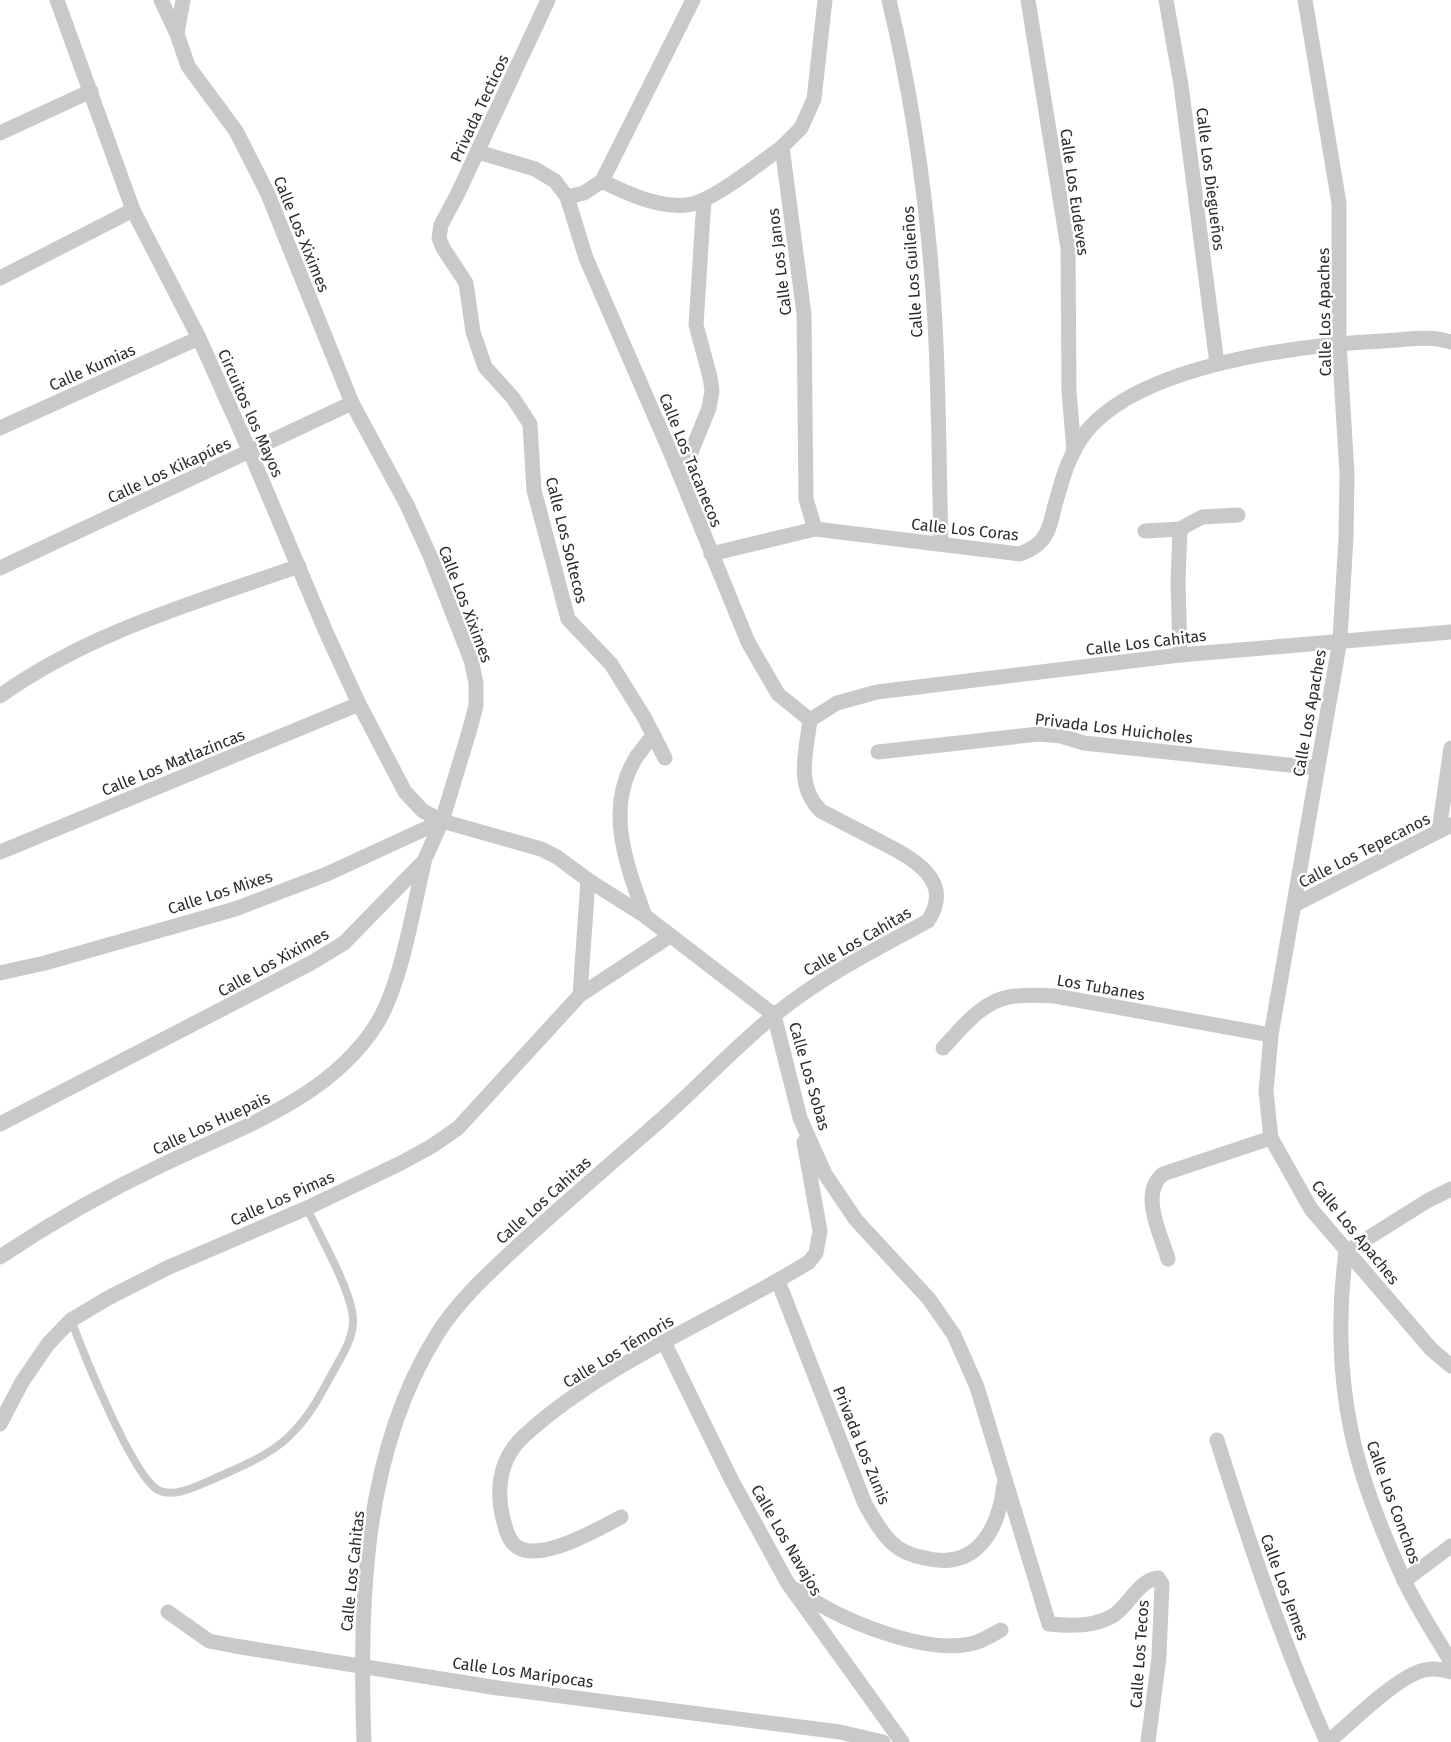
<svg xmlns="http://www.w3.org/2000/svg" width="1451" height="1742" font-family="'Fira Sans',sans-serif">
<rect width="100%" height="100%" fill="#fff"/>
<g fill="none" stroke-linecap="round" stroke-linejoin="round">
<path stroke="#c9c9c9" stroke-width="8" d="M71,1320C83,1352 132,1475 158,1490C173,1498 195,1487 209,1481C239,1467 274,1455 296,1429C312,1412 322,1392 333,1372C341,1357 352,1341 353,1323C355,1296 319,1235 307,1208"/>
<g stroke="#c9c9c9" stroke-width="15">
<path d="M57,0L133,210L199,338L250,452L326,632L359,704L405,792L423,811L442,821L541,849L557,857L588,880L645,916L774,1015L800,1118L825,1174L856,1220L929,1299L954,1335L977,1387L1049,1624C1070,1626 1096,1627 1114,1615C1129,1605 1139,1580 1158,1578L1162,1584L1159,1657L1148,1742"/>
<path d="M548,0L458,193L441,225L439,238L443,248L466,283L473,332L485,367L513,398L530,424L534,490L568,619L611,664L644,717L665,758"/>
<path d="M889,0C914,105 929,215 935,323C939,396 939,470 941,543"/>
<path d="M1028,0L1068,248L1069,391L1074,451"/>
<path d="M1166,0L1181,85L1217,364"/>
<path d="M1305,0L1339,203V343L1347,473L1346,537L1340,640L1271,1035L1266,1091L1271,1138L1311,1209L1431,1349L1451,1366"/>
<path d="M177,34L183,0"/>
<path d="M0,133L91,91"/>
<path d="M478,152L535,169L555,181L567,197L586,258L672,456L748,642L778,694L810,720"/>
<path d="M602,181C626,193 658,208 687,205C711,203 761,162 782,147"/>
<path d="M567,197L584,193L602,181L693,0"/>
<path d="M0,278L133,210"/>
<path d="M0,428L199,338"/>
<path d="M681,477L709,408L712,391L710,377L696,325L704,200"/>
<path d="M815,529L806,499L804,314L782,147L801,128L814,99L825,0"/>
<path d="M1145,531L1180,529"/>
<path d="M711,554L815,529L1020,554C1028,551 1036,547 1042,540C1050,531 1052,516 1055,505C1062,480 1069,453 1086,432C1141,364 1300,345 1383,341C1405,340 1430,335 1451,342"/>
<path d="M0,568L352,403"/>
<path d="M1180,655L1178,581L1180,529L1202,517L1238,515"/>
<path d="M0,696C89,632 197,602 299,566"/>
<path d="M878,752L1039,734L1061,736L1084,743L1317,768"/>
<path d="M1439,831L1451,748"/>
<path d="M0,852L359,704"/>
<path d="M1294,905L1451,825"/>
<path d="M645,916C626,864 604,807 637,756C643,749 647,741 654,736"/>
<path d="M0,973L45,963L235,909L327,874L442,821"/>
<path d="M580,995L670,936"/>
<path d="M943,1048C961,1029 981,1002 1009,997C1024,994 1040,995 1055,996L1271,1035"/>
<path d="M0,1124L311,963L344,943L424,861L442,821L469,732L476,706V683L471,660L431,558L407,505L352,403L267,192L236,131L188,66L177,34L161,0"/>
<path d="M1451,1189L1427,1201L1346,1252C1338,1309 1339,1373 1351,1430C1360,1476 1384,1536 1404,1580C1417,1608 1435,1635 1451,1662"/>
<path d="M0,1257C52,1222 107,1191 164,1164C239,1128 329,1099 376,1025C401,986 413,909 424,863"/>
<path d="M1168,1259C1161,1234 1139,1194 1163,1174L1271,1138"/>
<path d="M778,1281L865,1504C873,1518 880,1531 891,1542C900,1551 913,1556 925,1558C977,1571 999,1529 1004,1484"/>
<path d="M664,1342L732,1481L787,1582L902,1742"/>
<path d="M0,1424L22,1382L48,1344L71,1320L108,1298L167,1268L307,1208L401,1163L432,1146L458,1128L580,995L588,880"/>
<path d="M1217,1440C1249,1542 1283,1645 1327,1742"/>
<path d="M621,1517C599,1529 546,1559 521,1549C511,1545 508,1536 505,1526C495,1493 498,1459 525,1435C605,1362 717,1319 809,1262L816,1253L820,1231L804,1142"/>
<path d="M1404,1581L1451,1546"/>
<path d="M798,1590C835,1619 927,1656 974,1643C983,1641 993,1634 1001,1630"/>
<path d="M168,1612L209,1641L235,1646L498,1688L840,1732L883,1742"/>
<path d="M364,1742C359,1607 362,1455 436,1336C458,1300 491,1271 522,1242C566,1202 610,1164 655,1125C697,1089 734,1047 777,1013C823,976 876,949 928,921C956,878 908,856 877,840C858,830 840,821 821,811C795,786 806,753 810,720L837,703L877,692L1180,655L1451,632"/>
<path d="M1328,1742C1351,1723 1396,1677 1424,1670C1433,1668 1442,1669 1451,1672"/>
</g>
</g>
<g text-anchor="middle" stroke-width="5" stroke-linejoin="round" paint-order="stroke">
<g font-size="16" fill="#2c2c2c" stroke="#fff">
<text transform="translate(479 108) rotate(-65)" y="6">Privada Tecticos</text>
<text transform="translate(1211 179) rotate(83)" y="6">Calle Los Diegueños</text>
<text transform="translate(1075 192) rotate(82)" y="6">Calle Los Eudeves</text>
<text transform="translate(302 234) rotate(68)" y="6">Calle Los Xiximes</text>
<text transform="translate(779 262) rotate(-97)" y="6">Calle Los Janos</text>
<text transform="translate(912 272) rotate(-94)" y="6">Calle Los Guileños</text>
<text transform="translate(1324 312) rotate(-91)" y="6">Calle Los Apaches</text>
<text transform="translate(92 367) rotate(-24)" y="6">Calle Kumias</text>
<text transform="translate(251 413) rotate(66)" y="6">Circuitos los Mayos</text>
<text transform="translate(691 460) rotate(68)" y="6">Calle Los Tacanecos</text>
<text transform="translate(169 470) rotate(-25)" y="6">Calle Los Kikapúes</text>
<text transform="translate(965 529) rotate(6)" y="6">Calle Los Coras</text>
<text transform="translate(567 540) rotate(76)" y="6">Calle Los Soltecos</text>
<text transform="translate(466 604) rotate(69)" y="6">Calle Los Xiximes</text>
<text transform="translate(1146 642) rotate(-7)" y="6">Calle Los Cahitas</text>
<text transform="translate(1309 713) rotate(-80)" y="6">Calle Los Apaches</text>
<text transform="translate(1114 728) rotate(7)" y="6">Privada Los Huicholes</text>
<text transform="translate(173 762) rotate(-22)" y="6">Calle Los Matlazincas</text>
<text transform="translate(1364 850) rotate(-27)" y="6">Calle Los Tepecanos</text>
<text transform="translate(220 892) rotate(-18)" y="6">Calle Los Mixes</text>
<text transform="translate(857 941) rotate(-30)" y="6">Calle Los Cahitas</text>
<text transform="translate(273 962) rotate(-29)" y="6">Calle Los Xiximes</text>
<text transform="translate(1101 987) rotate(10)" y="6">Los Tubanes</text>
<text transform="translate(810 1076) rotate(74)" y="6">Calle Los Sobas</text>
<text transform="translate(211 1123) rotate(-25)" y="6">Calle Los Huepais</text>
<text transform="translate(282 1198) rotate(-24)" y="6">Calle Los Pimas</text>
<text transform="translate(543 1200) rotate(-42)" y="6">Calle Los Cahitas</text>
<text transform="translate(1356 1232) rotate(51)" y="6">Calle Los Apaches</text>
<text transform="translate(618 1351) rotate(-31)" y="6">Calle Los Témoris</text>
<text transform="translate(862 1445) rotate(68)" y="6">Privada Los Zunis</text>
<text transform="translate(1394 1502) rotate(70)" y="6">Calle Los Conchos</text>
<text transform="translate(787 1540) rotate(60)" y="6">Calle Los Navajos</text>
<text transform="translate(352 1571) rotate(-84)" y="6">Calle Los Cahitas</text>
<text transform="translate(1285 1587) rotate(70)" y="6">Calle Los Jemes</text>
<text transform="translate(1139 1654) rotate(-86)" y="6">Calle Los Tecos</text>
<text transform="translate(523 1672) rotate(8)" y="6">Calle Los Maripocas</text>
</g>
</g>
</svg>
